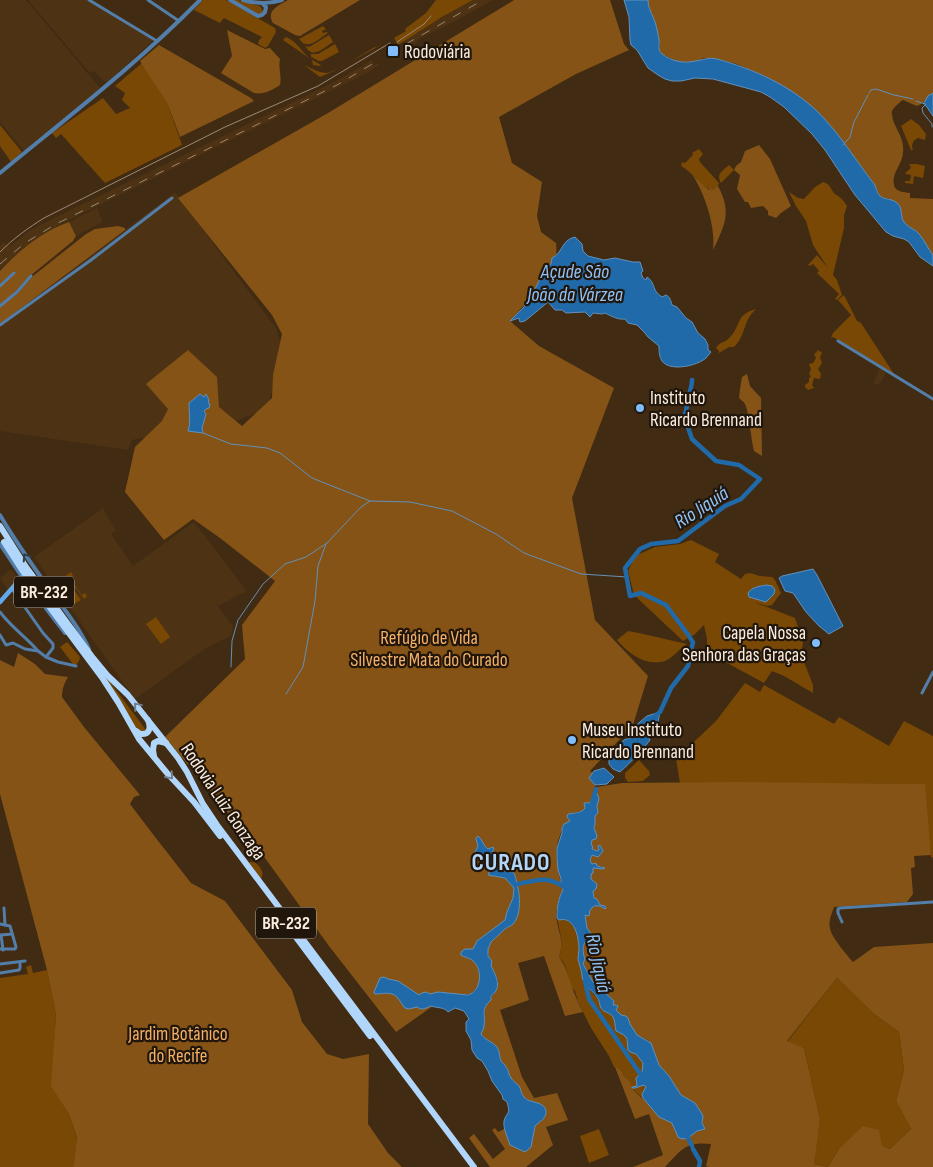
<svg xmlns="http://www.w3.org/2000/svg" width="933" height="1167" font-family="'Sofia Sans Condensed',sans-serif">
<rect width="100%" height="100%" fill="#412b13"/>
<g fill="#4d3213">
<path d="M0,0H26L100,88L24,151L0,122Z"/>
<path d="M28,0H87L154,40L106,83L94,71L90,73Z"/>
<path d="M473,0H493L459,19L419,39L415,44L411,45L410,43L406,45L404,41L443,17Z"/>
<path d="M372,60L375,65L378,63L379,65L369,72L57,226L25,247L0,269V246L4,242L9,247L29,231L56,217L332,83Z"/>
<path d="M175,192L276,328L284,356L266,409L233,422L132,440L128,450L0,431V325Z"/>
<path d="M97,208L103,222L76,236L69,222Z"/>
<path d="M880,369L886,373L879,385L873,383Z"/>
<path d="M103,508L116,531L111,534L133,566L194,522L247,591L218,606L233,626L231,636L203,650L135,699L34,557Z"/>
<path d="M11,569L16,576V580L8,590L0,578Z"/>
</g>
<g fill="#784804">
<path d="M203,0H226L275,28L276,32L268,46L265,48L258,44L259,40L262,37L224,18L220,23L194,10Z"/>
<path d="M231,0H238L260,6L263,11L261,14H258Z"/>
<path d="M436,0H473L442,17L398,45L394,38L406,31L405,29L426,13Z"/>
<path d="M323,26L326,29L322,31L323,33L327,32L328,33C323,36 312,46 306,44C303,44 301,41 299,39Z"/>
<path d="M329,35L333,42C328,45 317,55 311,52C308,51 307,48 305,46L309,47Z"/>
<path d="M286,37C296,41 300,49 307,56C311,60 317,62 321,65L320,66L313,65L312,60L283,40Z"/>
<path d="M335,44L339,52L322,61H319L311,57V54H318Z"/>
<path d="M379,46L334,71L320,77L304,65C310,68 320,73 327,73C335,72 365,53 373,48Z"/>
<path d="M142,63L168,105L182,145L105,183L61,134L56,138L52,133L103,98L116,114L130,108L122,100L125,93L115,86Z"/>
<path d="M911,119L919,125L926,134L925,140L918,138C913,140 911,145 913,150H911L901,126Z"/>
<path d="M0,125L22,152L11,162L0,146Z"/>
<path d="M699,149L703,154L699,159L700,162L719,183L718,186L712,190C700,187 693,172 681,166L682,162L685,163L693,155L692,153Z"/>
<path d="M909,164H917L925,166L923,178L914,176L913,184L905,183V181H910L911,175L906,174L905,173L911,168Z"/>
<path d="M729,165L734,170L721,183C716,174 722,171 729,165Z"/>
<path d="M823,182C831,184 830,189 835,194C842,199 842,198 847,206L844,215V228L833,275L837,280L842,295L837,300L835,299L839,294L817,273L819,271L813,264L810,266L808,265L817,255L828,268L813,245L806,221L796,206L789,192L798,198L804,199L815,187Z"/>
<path d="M844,295L857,321L861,323L894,374L833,337L831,338L833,333L851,315L838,300Z"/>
<path d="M756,309C742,322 747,334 734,347H729L719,353V351L716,348C719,342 724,343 728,339C742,327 734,315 756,309Z"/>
<path d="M817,350L822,352L820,358L822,363L818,369L821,374L820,379L814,378L812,385L814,388L808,390L805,387V385L809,382V378L811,377L809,373L811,370L809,364L813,363L816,358L814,354L817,352Z"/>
<path d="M691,540L719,554L715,562L741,579L745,574L750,573L760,576L772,577L775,580L781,593L772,605L767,606L754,602L795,618L803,643L801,654L813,685V693L784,676L772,671L764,683L707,652V639L704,625L694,635L683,641L634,595L628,571L635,556L655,547L680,544Z"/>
<path d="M71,572L73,576L70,579L82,595L85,593L87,596L84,599L76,588H75L72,583L62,590L58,585L60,583L59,581Z"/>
<path d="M74,590L81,600L74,604L71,602L67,595Z"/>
<path d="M156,617L170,637L161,644L146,624Z"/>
<path d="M628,631L639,633L687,644C681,648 671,659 665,661C646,667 628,653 617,640Z"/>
<path d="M67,642L80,657L79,661L76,665L73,664L60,647Z"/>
<path d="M104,674L146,730L141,732L133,726Z"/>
<path d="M745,683L760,692L764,685L834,724L839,717L889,746L904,721L933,736V857L931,858L924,784L680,783L676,759L716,721Z"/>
<path d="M639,760L649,771L650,775L643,781L628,782L625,778V773Z"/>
<path d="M247,862H255C260,867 265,872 261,879Z"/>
<path d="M557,918L559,920C575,917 580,939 579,952C579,956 578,956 579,960C579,963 581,967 582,971C583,975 582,979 584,983C590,993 599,995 601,1009L609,1014H611L614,1019L617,1032C633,1036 624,1047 630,1052C631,1053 633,1052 634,1053C638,1055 641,1060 643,1063L642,1072L636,1078L637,1086L635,1088L644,1085L646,1087L642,1096L643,1098L631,1088L629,1080L624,1076L621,1070L614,1067L609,1056L591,1028L578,1002L575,991L571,986L565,965L559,957C564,941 560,934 557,918Z"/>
<path d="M31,965L33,973L47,970L56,1015L52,1086L69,1114L77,1139L73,1167H0V978L28,974L26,967L28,966Z"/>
<path d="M837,978L873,1013L899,1032L904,1070L896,1101L911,1129L890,1149L882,1146L839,1149L828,1167L813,1164L820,1119L804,1048L787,1042Z"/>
<path d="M599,1129L609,1155L589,1163L580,1136Z"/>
</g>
<g fill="#855315" fill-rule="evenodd">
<path d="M288,0H360L300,36L295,35L273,23C266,10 278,6 288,0Z"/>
<path d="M514,0H610L624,44L629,50L576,74L499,117L512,163L542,182L537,216L541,232L556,243C557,254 557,261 547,267C545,271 543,273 541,277C538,282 537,288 534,292C526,302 519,312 510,321L539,346L614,388L572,498L595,620L648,676L633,725L590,771L593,773L589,778L595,785L594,792L595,796L593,802L591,803H585V808L584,810L567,815V818L570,819V821L562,826C562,834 558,838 557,846C555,860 559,876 563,890C558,899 555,911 557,922C560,937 564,941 559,957C561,961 564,964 565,967C571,982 575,998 583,1012L565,1016L544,956L518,963L529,1000L500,1010L522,1077L534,1098L557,1093L568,1120L546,1127L553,1145L526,1167H490L469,1138L474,1134L493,1159L505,1149L492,1130L495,1128L498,1132L504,1129L517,1149L522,1150L531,1142L535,1125L539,1122L532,1101H530L523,1097L520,1088L509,1076L508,1072L501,1060L498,1049L495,1045L486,1040L481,1034C481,1033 484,1027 484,1026C486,1016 481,1008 490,1001C491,996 496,992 497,987C500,977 493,972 490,964C489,959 488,954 488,949C489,947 490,944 491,942C494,939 499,935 502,931C506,928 511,926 514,922C523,909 519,887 514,873L501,871L493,866L491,856L494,848L493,847L488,849L476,839L478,846L473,855V859C478,858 480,855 486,858L491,869L488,875L505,878L514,888L513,898L507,912L505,920L477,941L474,948L467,958L474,961L477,966L480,977L479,985L471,994H453L438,992L433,994V1006L396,1032L329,946L262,854L165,737L245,659L242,625L275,581L220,538L193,519L164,540L125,492L135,447L162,421L168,409L146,384L188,350L217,377L219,407L242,426L272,398L273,375L282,334L272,315L178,198L328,113ZM200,394L204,397L206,395L209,400L206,409L204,411L206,414L202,428L203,432L188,431L190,424L189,403Z"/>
<path d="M648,0H933V93C926,98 925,103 917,106C915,105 903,100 903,100C902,100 898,104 897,105C894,108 891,110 892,115C893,127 905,137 903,152C903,164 891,173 894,185C895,192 904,192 910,193V198L933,199V255L915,230L905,224L902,219L900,208L890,199L881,197L879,195L875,185L831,126L780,86L767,77L737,64L714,58H704L694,62H684L676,61L662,54L659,51L660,44L652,15L648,5Z"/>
<path d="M227,30L265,49L270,48L280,59C278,68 282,76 280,85C273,90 263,95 254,93L221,73L232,56Z"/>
<path d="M159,45L251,98L254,101L180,137L168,105L140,61Z"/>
<path d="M759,145L770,159L791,206L781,213L776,218L768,215V211L763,206L751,208L748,202H745L737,189L740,175L734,170L736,166L741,162L745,151Z"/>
<path d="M693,176L709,190L710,188L712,190L718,186C732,212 725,225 713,250C716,228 705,194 693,176Z"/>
<path d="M69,222L76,236L73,241L30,276L15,292L0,305V271C18,251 43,231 69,222Z"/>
<path d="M118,226L125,228V230L0,324V307L18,293L33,276L86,234L95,229Z"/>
<path d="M747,374L750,386L761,398L762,456L754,451C751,439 749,412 745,404C743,401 741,400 739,398L740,389L742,377Z"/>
<path d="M18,653L35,664L45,674L68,677C64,684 62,689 62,697L84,727L140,795L134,797L130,804L152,833L191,883L225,901L292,990L302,1022L327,1054L343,1059L369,1054L368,1124L388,1153L402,1167H73L77,1138L69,1114L51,1086L56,1015L47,970L0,794V660L14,667Z"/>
<path d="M735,782L925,784L931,855L914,856L915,867L911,868L913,894L907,902L834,907C832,913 828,922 830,928C831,937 847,955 853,962L874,947L933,943V1167H828L839,1149L863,1126L879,1130L882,1146L890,1149L911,1129L896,1101L904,1070L899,1032L873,1013L837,978L787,1041L804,1048L820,1119L814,1164L828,1167H709L706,1166L711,1144C686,1141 681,1150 665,1167H633L663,1155L649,1114L635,1119L615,1067L621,1070L624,1076L629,1080L633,1090L649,1104L659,1117L672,1123L678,1137L688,1138L697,1131L703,1130L702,1114L697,1106L681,1095L669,1076L659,1065L652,1046L649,1041L637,1035L624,1016L619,1014L616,1009V1006L613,1005L614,1001L593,982L583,964L585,959C583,955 582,947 585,943L588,942L592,935L587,928L585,915C591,910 594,903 603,907L605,906L600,905L597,899L594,898L593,891L595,889L597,884L591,880V874L593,868L602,869L604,867L597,866L596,863L592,864L590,860L592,855L597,857L603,851L601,846H598L599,850L597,851L592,849L593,846L591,844L592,840L595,839V816L598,813L597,806L599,799L596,792L597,787L622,783Z"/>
</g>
<g fill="#206aaa" stroke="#6291ba">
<path d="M624,0H648C648,8 652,14 655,22C657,28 658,34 659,40C660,45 657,50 662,54C671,61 684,64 695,61C703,60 709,57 717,59C754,69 791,86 818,112C840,134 856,161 875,185C876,188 877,193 880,196C884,200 893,198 898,204C903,208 900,217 904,222C908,228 916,229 920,235C925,241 928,249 933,255V266L920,257L909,242L904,239L893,236L886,232L855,195L825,150L812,134L784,107L770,97L761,92L713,79L695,78L681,81H672L665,79L658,75L648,68L637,50L631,45L630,40L629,17Z"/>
<path d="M933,93V116L924,103L928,96Z"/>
<path d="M575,237L582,244L583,251L588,256L604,260L615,258L633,262H640L643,271L641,273L643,278L646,280L647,277C656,283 651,290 662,297L666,295C670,297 671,301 672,305L677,307L686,318L692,322L698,333L705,339L708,345V350L711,352C709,354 708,356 706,358C697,366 670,372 662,361C659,356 659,351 659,346L648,337L644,332L637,325L628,323L625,319C618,320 611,316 605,313L602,314L593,313L590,317L585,312L566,313L562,310H555L548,302L525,321L520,322L519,318L510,321L524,307L529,297L534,291L541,277L545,272L547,267L551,264L552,258C563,253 561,240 575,237Z"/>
<path d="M200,394L204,397L206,394L209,400L208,403L210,404L209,408L206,409L204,411L206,414L202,428L203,433L188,431C191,423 189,413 189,403Z"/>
<path d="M813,569L817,575L843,626L829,634L819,626L806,612L793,593L785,591L779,578L782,576Z"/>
<path d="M767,585L772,586L775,590L774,594L766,602L749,597L748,593C752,587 760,586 767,585Z"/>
<path d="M660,712L658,722L645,728L635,735V738C640,738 643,735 648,736L650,740C641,752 631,762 620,772L613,769L609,764V758L624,740L633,737L636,731L634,727L647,716Z"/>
<path d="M604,768L614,777L607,784L595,785L589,778L594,771Z"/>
<path d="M595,788L599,799L597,806L598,813L595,816V824L594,828L597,836L596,839L592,840L591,845L593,846L592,849L597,851L599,850L598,846L600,845L603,851L598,857L592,855L590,860L592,864L596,863L597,866L605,868L603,869L593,868V873L591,874V879L597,884L596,889L593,891L594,898L597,899L600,905L605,906L606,908L605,909L600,906H594L590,910L589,916L585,915L587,928L592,935L590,940L585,942C582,948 583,954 585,959L583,964L593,982L614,1001L613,1005H616L618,1006L616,1010L621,1015L626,1016L628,1018L630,1024L637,1035L651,1043L659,1065L669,1076L681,1095L695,1103L702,1114L703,1117L702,1123L705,1129L697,1131L688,1138L682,1139L678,1137L672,1123L659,1117L643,1098L642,1094L646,1087L644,1085L635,1088H632V1087L637,1086L636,1078L642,1072L643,1063L636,1054L630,1052L628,1050L627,1039L624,1035L616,1031C615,1027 615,1020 613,1017C610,1012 604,1013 601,1008C599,1004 600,1001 597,997C592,989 584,988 582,976C582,971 578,961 578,958C578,955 579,953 579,950C579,938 575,916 559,920L557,918C557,908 558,899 563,890L561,883V879L558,870L557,858V848L562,833V828L564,824L570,821L567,817L568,814C574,813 582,813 585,808L584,803C599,803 592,798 595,788Z"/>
<path d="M478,836C483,840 483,846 488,849L493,847L494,848L491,856L493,866C499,870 505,872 512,872L514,873C519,886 524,914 512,925C512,925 506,928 505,929C503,931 493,940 491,942C490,944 489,947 488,949V956L492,961L491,966C497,977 502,988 491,996V1000C480,1010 486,1014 484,1026C484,1029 482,1031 481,1034C485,1040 491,1041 496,1046C500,1050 499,1056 501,1061C503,1064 505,1064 506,1067C509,1070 508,1074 511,1078C513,1081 516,1083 519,1086C521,1089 521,1094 524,1097C529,1104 544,1100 546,1111C547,1118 539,1122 535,1126L531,1147L525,1152L510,1145C508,1138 503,1129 504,1121C507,1111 511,1115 507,1102L503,1099L502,1095L492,1081L488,1071L482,1061L477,1058L472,1050L471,1040L466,1031V1022L469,1019L464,1011L455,1008L448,1012C445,1007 436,1008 431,1006C426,1008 422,1011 417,1007L409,1009L405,1008C403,1006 399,999 397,997C391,991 382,994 375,994L374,992L380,978L384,977L388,979L398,981L419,995L422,993L426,992L430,994L438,992L468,995C482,991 483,968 472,960C469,958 464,957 461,955V952L465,949H473L477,941L505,920L507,912L513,898L514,888L505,878L488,875L491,869L486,858C482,856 479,856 475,859L472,858L478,846L476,839L477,837Z"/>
</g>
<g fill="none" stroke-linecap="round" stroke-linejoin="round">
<g stroke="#6291ba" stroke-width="1">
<path d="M869,93L871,90L876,89L894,95L913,99"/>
<path d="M916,101L925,104"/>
<path d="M925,105L922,108L923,113L932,124V127"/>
<path d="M843,145L850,137L854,122L868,95"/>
<path d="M203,433L231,444L267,448L280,453L312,478L370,501L410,502L452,511L496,534L524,553L581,574L627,577"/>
<path d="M231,667L232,641L238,620L263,584L285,564L306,557L327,543L361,507L370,501"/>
<path d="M286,694L303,667L315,601L318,566L326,544"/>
</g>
<g stroke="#206aaa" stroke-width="4.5">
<path d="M689,636L666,605L641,593L630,596L625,568L640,549L651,544L678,541L725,506L741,499L760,479L739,465L716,461L692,439L684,416C688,409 686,407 688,400C689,393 692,387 692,380"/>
<path d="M656,715L660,712L671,688L688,666L693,642L690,638"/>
<path d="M591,807L596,789"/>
<path d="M518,884C538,880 546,875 566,888"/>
<path d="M585,981L589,999L643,1078"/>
<path d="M686,1134L692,1146"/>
<path d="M693,1149L700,1161L699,1167"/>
</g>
<g stroke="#527ea9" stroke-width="3">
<path d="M89,0L157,41"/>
<path d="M148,0L179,21"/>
<path d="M0,286L14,273"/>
<path d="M0,306L17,292L31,276"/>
<path d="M0,325L91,260L172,198"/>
<path d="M838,341L933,399"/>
<path d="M49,587L53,584"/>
<path d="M12,589L43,633L53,644V648L46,657"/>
<path d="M53,594L57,591"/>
<path d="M0,612C11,627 26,637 38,651"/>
<path d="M0,635L6,645L13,643L25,649L38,651L46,657L58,662L76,666"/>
<path d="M922,693L933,672"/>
<path d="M4,908L5,925"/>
<path d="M842,922L838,913V909L840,908L933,902"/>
<path d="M0,924L10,926L16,947L15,949H0"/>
<path d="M1,935L3,950"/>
<path d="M1,935L12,934"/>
<path d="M0,964L25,961"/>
<path d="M0,973L19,970L20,968V962"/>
</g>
<g stroke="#527ea9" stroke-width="4">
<path d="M230,0L258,16L262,15L265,12L266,7L263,4"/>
<path d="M243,0C257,4 269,4 282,0"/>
<path d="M0,173C68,117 138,63 200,0"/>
<path d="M0,515C15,541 33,566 50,590C64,609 79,627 89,649"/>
<path d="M0,544L22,577L65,633"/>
</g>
<path stroke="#61a9ee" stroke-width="4.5" d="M0,602L22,577"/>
<g stroke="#b1d6fb" stroke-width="6">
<path d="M0,526L26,567L93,658L107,675L128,695L178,758L187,772L203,804L217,825L474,1167"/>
<path d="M4,542L22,570L103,679L118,702L139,739L167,773L194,802L220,836"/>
<path d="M136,731L140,734C150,735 151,728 148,720"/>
<path d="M154,756L153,750L154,743L158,741L166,743"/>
<path d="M280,916L370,1036"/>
</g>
<g stroke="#9c8976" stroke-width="1">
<path d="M397,42L424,24L431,16"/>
<path d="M0,252C14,238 28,228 44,218L225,127L318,86L390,43"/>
</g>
<g stroke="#9c8976" stroke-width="1" stroke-dasharray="9 9" stroke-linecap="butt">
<path d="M406,44L483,0"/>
<path d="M0,264L25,243L56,224L337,85L374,63"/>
</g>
</g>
<defs><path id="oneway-chevron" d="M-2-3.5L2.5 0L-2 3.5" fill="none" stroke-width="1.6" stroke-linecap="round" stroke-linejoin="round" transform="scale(1.25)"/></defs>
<use stroke="#323a43" href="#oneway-chevron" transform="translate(26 557) rotate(-124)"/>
<g stroke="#70808f">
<use href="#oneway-chevron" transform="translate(137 706) rotate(-130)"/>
<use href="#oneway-chevron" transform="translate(170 776) rotate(49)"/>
</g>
<g fill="#80bdfa" stroke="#20160c" stroke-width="2">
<rect x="387" y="45" width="12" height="12" rx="2.5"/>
<circle cx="640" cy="408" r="5"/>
<circle cx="816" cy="643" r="5"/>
<circle cx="572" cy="740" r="5"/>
</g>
<g text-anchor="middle" stroke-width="4.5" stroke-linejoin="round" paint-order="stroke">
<g fill="#20160c" stroke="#baaca0" stroke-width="1">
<rect x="14" y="576.5" width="60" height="31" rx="4"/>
<rect x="256" y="907.5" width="60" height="31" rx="4"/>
</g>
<g font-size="18" font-weight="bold" fill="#fceddf">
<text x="44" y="598">BR-232</text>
<text x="286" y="929">BR-232</text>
</g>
<g font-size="19" fill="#fceddf" stroke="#20160c" text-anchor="start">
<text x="404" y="58">Rodoviária</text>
<text x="650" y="404">Instituto<tspan x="650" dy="22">Ricardo Brennand</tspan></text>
<text x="806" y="639" text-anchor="end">Capela Nossa<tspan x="806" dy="22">Senhora das Graças</tspan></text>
<text x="582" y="736">Museu Instituto<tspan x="582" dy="22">Ricardo Brennand</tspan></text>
</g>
<g font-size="19" fill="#f6b065" stroke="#20160c">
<text x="429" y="644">Refúgio de Vida<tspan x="429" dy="22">Silvestre Mata do Curado</tspan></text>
<text x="178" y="1040">Jardim Botânico<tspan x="178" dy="22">do Recife</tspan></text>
</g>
<g font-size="19" fill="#fceddf" stroke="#20160c">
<text transform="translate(224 801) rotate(56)" y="7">Rodovia Luiz Gonzaga</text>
</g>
<g font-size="20" font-style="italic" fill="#90c3f8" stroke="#20160c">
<text x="575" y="278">Açude São<tspan x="575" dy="23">João da Várzea</tspan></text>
<text transform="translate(701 507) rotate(-33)" y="7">Rio Jiquiá</text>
<text transform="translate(599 963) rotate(78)" y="7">Rio Jiquiá</text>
</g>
<g font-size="24" font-weight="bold" letter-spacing="1" fill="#b3d5f7" stroke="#20160c">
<text x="511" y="870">CURADO</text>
</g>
</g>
</svg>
